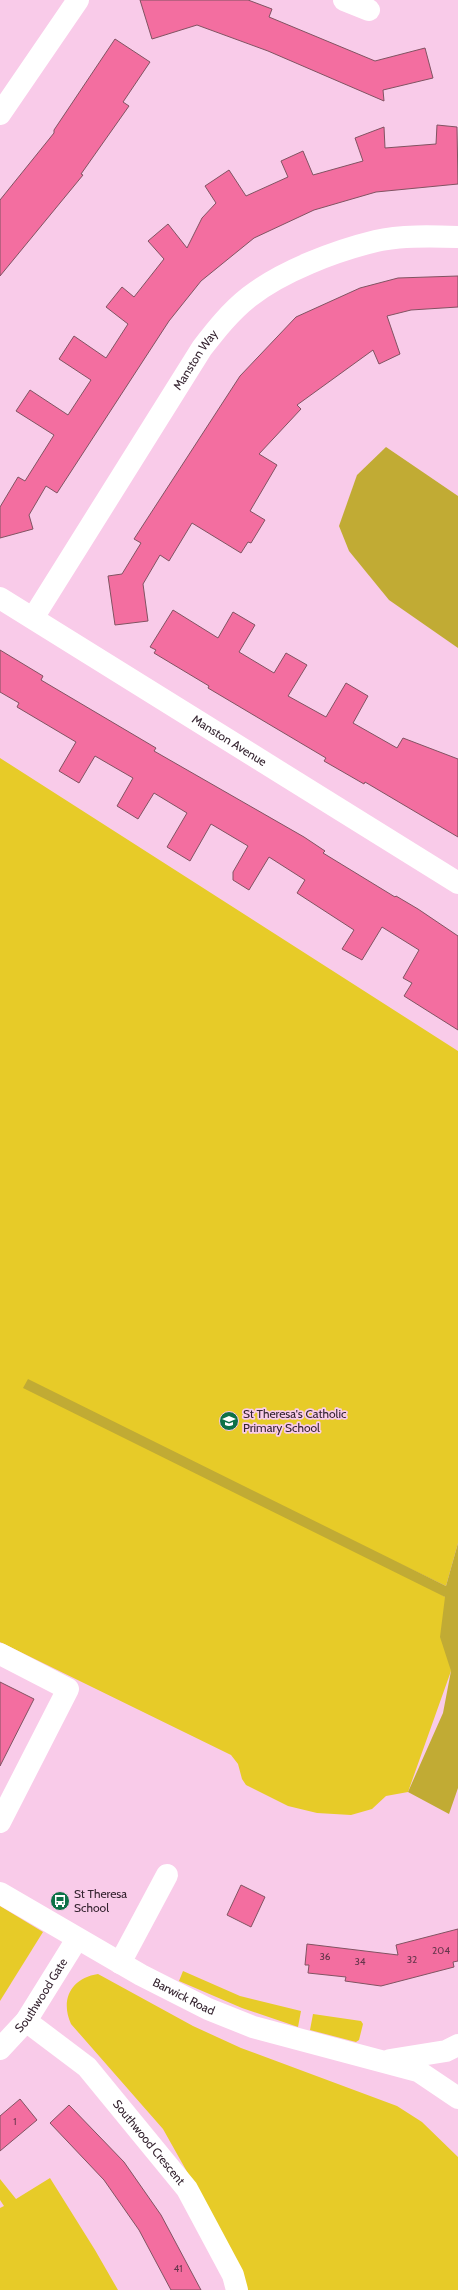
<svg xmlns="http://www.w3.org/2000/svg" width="458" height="2290" font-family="Cabin,sans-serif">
<rect width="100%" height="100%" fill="#f9cbe9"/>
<g fill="#e7cb28">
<path d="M0,758L458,1051V1543L446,1586L394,1561L445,1597L451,1671L408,1792L386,1796L372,1809L351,1815L317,1813L288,1806L246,1785L242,1779L238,1764L231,1755L0,1642Z"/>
<path d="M0,1906L43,1932L0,2001Z"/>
<path d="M183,1971L240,1996L301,2011L298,2027L242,2008L179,1981Z"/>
<path d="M98,1974L193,2026L241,2048L397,2106L422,2122L458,2157V2290H247L236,2259L163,2129L71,2024C60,2000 71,1978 98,1974Z"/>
<path d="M313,2014L361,2021L363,2024L359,2040L356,2042L310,2030Z"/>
<path d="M50,2178L95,2250L118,2290H0V2208L4,2206L0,2200V2179L16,2199Z"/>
</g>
<g fill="#c1ab34">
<path d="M386,447L458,496V648L389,600L349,551L339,526L357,475Z"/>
<path d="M28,1379L446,1586L458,1543V1788L449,1814L408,1792L443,1713L451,1671L440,1637L445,1597L23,1388Z"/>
</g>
<g fill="#f36ea0" stroke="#815362">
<path d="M140,0H248L272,9L269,17L375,61L425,48L433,78L383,90L384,101L268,51L197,25L152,39Z"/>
<path d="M115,39L150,62L123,102L129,106L81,174L83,175L0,276V200L54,133V130Z"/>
<path d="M437,125L457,127L458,184L376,192L314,210L254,238L201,281L169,321L57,493L46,486L29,515L33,529L0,538V507L18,477L25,481L54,435L16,411L30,390L68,415L91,380L59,359L74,336L106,358L128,324L106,307L122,287L134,297L164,259L148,241L168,224L187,248L202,218L216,203L205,186L229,170L246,196L288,177L281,161L303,151L313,175L363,161L355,138L384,127L385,148L436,144Z"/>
<path d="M458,276V307L411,310L387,316L400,354L379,364L373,350L297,405L301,409L259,454L277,465L250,511L265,520L251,543L248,542L241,553L192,523L169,561L160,555L143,584L148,621L115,625L108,576L122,574L141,543L134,539L240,376L296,317L360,288L398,278Z"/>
<path d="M173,610L218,638L233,612L255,625L239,652L274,673L286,653L307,665L288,696L326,717L346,683L368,696L353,723L397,748L403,738L458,759V837L365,782L364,784L324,761L326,758L208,688L209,686L154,653L156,650L150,647Z"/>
<path d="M0,650L43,676L41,680L156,748L154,751L304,837L325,851L323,853L395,897L396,896L418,909L458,936V1030L404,996L412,983L403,978L419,950L382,927L362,960L342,949L354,930L297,893L305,880L269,857L249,890L233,880V872L248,846L211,824L190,861L167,847L187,813L154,793L138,819L117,806L133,778L95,756L79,783L59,771L76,742L17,707L19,703L0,692Z"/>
<path d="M0,1682L34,1699L0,1766Z"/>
<path d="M241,1885L265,1897L251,1927L227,1915Z"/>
<path d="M458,1929V1961L453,1962L454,1967L381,1986L345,1981L346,1977L308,1973L309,1965H305L307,1944L398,1955L396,1945Z"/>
<path d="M20,2099L37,2120L0,2151V2116Z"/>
<path d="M69,2105L124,2162L161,2215L201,2290H171L139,2230L104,2180L50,2123Z"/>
</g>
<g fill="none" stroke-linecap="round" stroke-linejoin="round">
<g stroke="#fff" stroke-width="22">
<path d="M344,0L369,10"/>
<path d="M0,114L78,0"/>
<path id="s1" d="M0,598L458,883"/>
<path id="s2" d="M33,618L202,348C216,330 230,312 249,297C282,271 335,251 376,241C400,235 433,236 458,237"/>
<path d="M0,1654L68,1689L0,1822"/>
<path id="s3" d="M0,1893L141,1975L208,2009L253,2027L418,2071L458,2098"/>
<path d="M120,1963L167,1875"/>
<path id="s4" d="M26,2021L87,2067L187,2189L233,2275L237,2290"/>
<path id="s5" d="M0,2049L26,2021L77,1939"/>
<path d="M390,2060L446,2051L458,2045"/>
</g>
</g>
<defs>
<symbol id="school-disc" viewBox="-11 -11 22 22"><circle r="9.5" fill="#0d7148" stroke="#f9cbe9"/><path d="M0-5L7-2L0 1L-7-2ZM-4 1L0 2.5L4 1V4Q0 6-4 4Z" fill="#fff"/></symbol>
<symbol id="bus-disc" viewBox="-11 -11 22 22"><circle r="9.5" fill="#0d7148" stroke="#f9cbe9"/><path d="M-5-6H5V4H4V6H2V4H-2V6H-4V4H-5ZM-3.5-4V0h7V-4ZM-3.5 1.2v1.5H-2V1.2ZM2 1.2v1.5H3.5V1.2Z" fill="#fff"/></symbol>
</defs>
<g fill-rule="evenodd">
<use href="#school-disc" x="218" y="1410" width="22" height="22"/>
<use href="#bus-disc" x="49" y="1890" width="22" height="22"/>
</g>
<g text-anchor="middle" stroke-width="3.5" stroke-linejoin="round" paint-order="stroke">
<g font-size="10" fill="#64364b">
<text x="441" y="1954">204</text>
<text x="325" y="1960">36</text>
<text x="412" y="1963">32</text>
<text x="360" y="1965">34</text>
<text x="15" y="2125">1</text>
<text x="178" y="2272">41</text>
</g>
<g font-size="12" fill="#34232f" stroke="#f9cbe9">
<text dy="4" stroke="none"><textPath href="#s2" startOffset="305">Manston Way</textPath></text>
<text dy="4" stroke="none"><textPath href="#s1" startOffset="270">Manston Avenue</textPath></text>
<text dy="4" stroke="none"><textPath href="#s5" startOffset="68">Southwood Gate</textPath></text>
<text dy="4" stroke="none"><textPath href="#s3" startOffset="211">Barwick Road</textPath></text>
<text dy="4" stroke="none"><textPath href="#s4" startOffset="174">Southwood Crescent</textPath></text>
</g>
<g font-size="12" fill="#34232f" stroke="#f9cbe9" text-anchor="start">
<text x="243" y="1418">St Theresa's Catholic<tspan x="243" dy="14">Primary School</tspan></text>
<text x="74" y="1898">St Theresa<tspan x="74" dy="14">School</tspan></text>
</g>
</g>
</svg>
